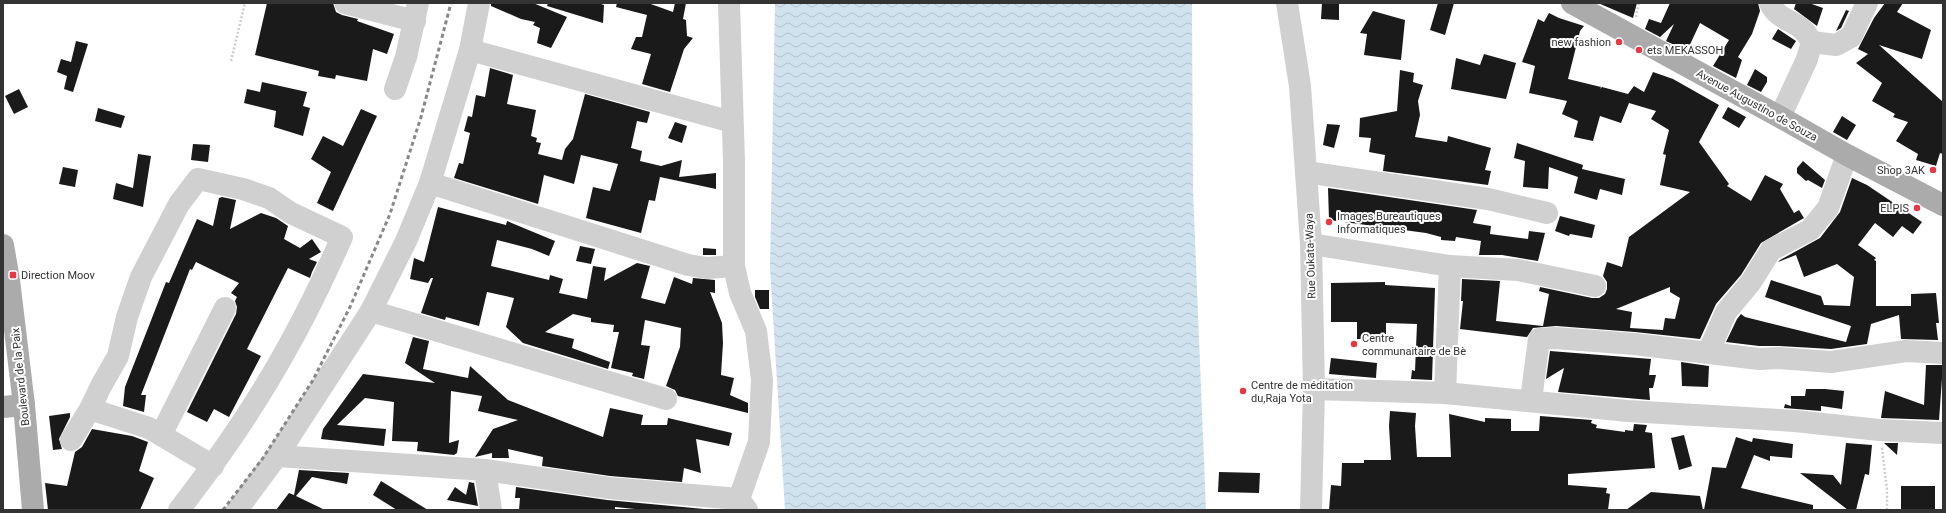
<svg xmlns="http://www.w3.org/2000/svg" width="1946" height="513" font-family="Roboto,sans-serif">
<defs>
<pattern id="water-waves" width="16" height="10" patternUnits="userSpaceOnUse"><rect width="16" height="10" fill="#cfe2ee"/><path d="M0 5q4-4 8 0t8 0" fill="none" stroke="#b2c2cd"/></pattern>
</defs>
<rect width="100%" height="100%" fill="#fff"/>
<path fill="url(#water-waves)" d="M775,3H1192L1193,190L1206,510H785L770,268Z"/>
<g fill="#1a1a1a" fill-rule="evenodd">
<path d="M267,3H333L336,12L342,15L358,19L357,21L394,34L387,54L373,49L367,81L336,75L335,79L318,76L319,71L255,55Z"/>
<path d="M491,3H533L567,17L551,48L537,43L540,28L533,25L535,22L521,19L491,6Z"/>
<path d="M548,3H598L604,5L603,23L547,6Z"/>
<path d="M617,3H648L673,12L675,3H686L683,19L686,20L687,36L693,38L684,49L670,92L642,84L651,54L631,49L636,37H642L647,15L616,7Z"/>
<path d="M1322,3H1339V20L1321,19Z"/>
<path d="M1438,3H1454L1445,35L1430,30Z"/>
<path d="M1598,3H1637L1633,18Z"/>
<path d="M1670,3H1758L1760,11L1752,34L1738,57L1742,60L1736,78L1713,66L1729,40L1700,23L1687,51L1666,41L1674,24L1660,37L1645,29L1649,19L1661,23Z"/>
<path d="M1796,3H1809L1823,8L1817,26L1794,9Z"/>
<path d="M1885,3H1903L1897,12L1931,30L1922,59L1879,45L1943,102V154L1940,153L1936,166L1916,160L1918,154L1896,141L1908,122L1893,117L1895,114L1872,101L1882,83L1856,63L1868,54L1858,49L1874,18Z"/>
<path d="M1846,10L1849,11L1841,28L1836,31Z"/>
<path d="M1373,11L1405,20L1401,60L1364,55L1367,34L1360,33Z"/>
<path d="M1549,13L1559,18L1584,26L1580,31L1568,79L1601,87L1600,89L1602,87L1628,94L1634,86L1644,92L1653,72L1673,79L1719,105L1699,142L1729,184L1727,186L1751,201L1765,175L1783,184L1780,189L1794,213L1799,210L1804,218L1761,243L1741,275L1716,304L1700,339L1635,332L1556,326L1533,328L1527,337L1460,329L1463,301H1461L1462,279L1500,281L1496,321L1543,326L1549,294L1539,291L1540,287L1592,298H1599L1605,294L1607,289V282L1603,276L1607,262L1622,267L1629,237L1690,192L1660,185L1666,155L1663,154L1669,130L1651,119L1656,111L1629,103L1621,123L1600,116L1593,141L1574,137L1578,121L1562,114L1567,101L1529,93L1535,66L1522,62L1538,19L1544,22ZM1670,287V292L1680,298L1675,319L1665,318L1663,330L1630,328L1632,312L1616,309Z"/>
<path d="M1778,29L1796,41L1791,49L1772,39Z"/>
<path d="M76,41L88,44L73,92L64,89L67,76L57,72L61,59L71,62Z"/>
<path d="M1484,54L1516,63L1506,99L1451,89L1456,58L1480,65Z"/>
<path d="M490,68L513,75L507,104L536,110L531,136L537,138L536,142L541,143L538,154L562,160L565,149L573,139L585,94L650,112L647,123L637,121L631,148L642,151L640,161L661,166L682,160L679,177L716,173V189L660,177L655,201L649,200L641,233L586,218L593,187L610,191L618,164L581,155L574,184L544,175L538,204L454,178L459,163L463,164L470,133L464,131L468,116L472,117L476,95L485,97Z"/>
<path d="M1755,69L1767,77V82L1761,92L1747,85Z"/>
<path d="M1400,70L1414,73L1413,82L1423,85L1418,101L1420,115L1415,137L1447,142L1448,136L1491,148L1485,170L1491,171L1488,185L1383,171L1385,155L1369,152L1371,138L1359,137L1360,118L1397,111Z"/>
<path d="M262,82L307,92L303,106L310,108L303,136L274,127L276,111L244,103L247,89L260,92Z"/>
<path d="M19,89L28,107L14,114L5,96Z"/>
<path d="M1728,107L1746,117L1739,128L1722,118Z"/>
<path d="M98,108L125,116L121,128L95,121Z"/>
<path d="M361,109L377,116L333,211L317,203L331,172L311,159L323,136L343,146Z"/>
<path d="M1842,116L1856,125L1847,140L1833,132Z"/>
<path d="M675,122L687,126L682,143L668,138Z"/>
<path d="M1327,124L1340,125L1334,148L1323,145Z"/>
<path d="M1517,143L1583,165L1582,169L1625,179L1622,195L1600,189L1597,200L1574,193L1578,177L1549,167L1548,189L1523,187L1525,161L1514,158Z"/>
<path d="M193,144L210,145L208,162L191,160Z"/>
<path d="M138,154L151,156L143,207L113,199L116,183L133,188Z"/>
<path d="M1803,161L1825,180L1822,188L1808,180L1806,181L1797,173V168Z"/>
<path d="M63,167L78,170L75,187L59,184Z"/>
<path d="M1852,178L1867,185L1922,222L1913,234L1902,226L1893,237L1875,223L1858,245L1876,258L1874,260L1876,261V306H1911V294L1936,293L1939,323H1936L1938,340L1901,339L1899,315L1871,324L1867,344L1831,349L1779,346H1759L1726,342L1737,319L1741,314L1745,317L1846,342L1851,326L1765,297L1771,280L1821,296L1824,305L1850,306L1854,277L1837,264L1804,277L1796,255L1778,262L1780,260L1820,238L1840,212Z"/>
<path d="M1328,188L1477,210L1473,223L1491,226L1490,234L1528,239L1529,231L1545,233L1538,261L1502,255H1479L1481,241L1456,237L1455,241L1441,240V237L1426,233L1329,220Z"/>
<path d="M222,197L236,200L230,229L261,213L276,218L288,226L284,239L300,248L312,239L321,252L309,259L317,262L312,272L310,278L288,268L247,349L261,356L229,417L214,409L207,422L187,412L236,314L237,307L235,301L237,297L231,293L239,283L196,262L192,270L190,269L141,395H146L144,412L123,406L125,387L166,282L169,283L197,219L213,226L219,198Z"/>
<path d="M438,207L506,225L507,221L555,241L549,256L532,249L497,240L491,266L549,280L550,275L563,279L559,293L587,299L593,266L606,268L604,281L637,263L650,266L641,298L665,304L674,277L692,284L693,278L715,280V293L710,292L722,323L723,343L721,375L734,378L730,395L748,403V413L678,396L675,390L666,386L680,347L681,328L645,320L641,345L650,346L644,379L632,376L633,373L611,368L619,332H613L614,325L591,322V318L573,314L545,332L574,339L572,348L610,362L608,369L523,343L506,327L514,298L487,292L479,326L446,317L445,320L421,313L433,278H431L428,283L410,279L414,258L424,262Z"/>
<path d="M1560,216L1595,225L1592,238L1570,234L1569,236L1555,231Z"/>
<path d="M580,246L595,249L591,264L576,261Z"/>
<path d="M703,248L716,249V255H703Z"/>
<path d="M1385,282V285L1435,288L1432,380L1411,379L1412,370L1415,371L1417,324L1386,323V339H1357V322H1331V283Z"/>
<path d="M755,290H769V309H760L755,297Z"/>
<path d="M413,337L429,341L423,369L468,378L470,366L508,400L603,437L610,408L643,415L641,425H667L668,418L732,433L729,446L696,439L701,473L684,468L682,482L610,476L542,466L543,457L508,449L509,458H492V453L475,457L493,429L518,420L478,411L482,396L451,391L449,443L459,440L457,453L454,455L417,451L418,442L392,441L394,402L365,398L337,425L386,429L384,446L321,439L323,429L363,374L435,383L405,363Z"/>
<path d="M1550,351L1651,359L1649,375H1656L1653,388H1649L1650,400L1558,392L1564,368L1546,379Z"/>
<path d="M1331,358L1377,363L1376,378L1329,374Z"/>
<path d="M1681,362L1709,366L1708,387L1682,386Z"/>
<path d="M1926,365H1943L1939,420L1881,418L1885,391L1924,405Z"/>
<path d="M1806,389H1825L1844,391L1842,409L1821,406V411L1784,408L1785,404L1791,406V396H1805Z"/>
<path d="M1390,411L1416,413L1415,426L1417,457H1451L1449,414L1485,422V418L1511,419V431H1539L1540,416L1592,420L1591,423L1597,425L1596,428L1625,432V430L1633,431L1634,424L1647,425L1645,432L1652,433L1655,468L1568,474V485L1607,488L1606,493L1610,494L1608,510H1329L1331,485L1341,486L1342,463H1364V460H1391L1389,426Z"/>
<path d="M70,413V417L59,439L62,449L53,450L49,416Z"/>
<path d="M92,429L132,436L148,442L139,471L154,478L140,510H48L45,483L67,486L75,452L82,447Z"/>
<path d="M1684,435L1692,466L1679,470L1671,438Z"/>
<path d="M1736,437L1752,442L1753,438L1793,444L1792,458L1770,456V461L1754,455L1741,488L1813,505V510H1704L1712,467L1726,468Z"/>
<path d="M1846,443L1872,445L1869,475L1865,474L1856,510H1848L1800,473L1833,475L1841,485Z"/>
<path d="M1884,443H1898L1897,455Z"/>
<path d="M299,470L349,473L347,484L312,477L296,496L325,510H276L289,493L294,495Z"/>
<path d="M1219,472L1260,473L1259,493L1218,492Z"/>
<path d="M381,481L428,510H397L373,495Z"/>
<path d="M469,482L474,483L478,506L447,500L455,487L466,495Z"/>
<rect x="1901" y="486" width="34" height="24"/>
<path d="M516,487L607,500L715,510H645L615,507V510H519L520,498H515Z"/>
<path d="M1651,492L1700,496L1703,510H1626Z"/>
</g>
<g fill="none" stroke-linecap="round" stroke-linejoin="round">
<g stroke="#cdcdcd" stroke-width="2.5" stroke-dasharray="2 2" stroke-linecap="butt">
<path d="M1636,17L1639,3"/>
<path d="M231,61L245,3"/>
<path d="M1882,448L1887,490V510"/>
</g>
<g stroke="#d0d0d0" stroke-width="22">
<path d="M345,3L415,21"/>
<path d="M729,3L734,161V266L740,293L756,331L762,380L759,442L739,499L747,510"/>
<path d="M1287,3L1300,86L1311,244L1314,389L1311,510"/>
<path d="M1770,3C1777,19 1793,20 1804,31C1807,34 1809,38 1812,42L1807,59L1780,117"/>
<path d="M1812,42L1836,45L1851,37L1867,3"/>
<path d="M470,50L732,122"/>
<path d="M395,89L406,57L418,3"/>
<path d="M1306,172L1488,199L1547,213"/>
<path d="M430,183L688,265L707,268L734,266"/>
<path d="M1311,244L1450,266L1518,270L1595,286"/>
<path d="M371,311L666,399"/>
<path d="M1708,353L1726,312L1751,282L1771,250L1810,230L1828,208L1847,155"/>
<path d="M1314,389L1445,393L1628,411L1795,421L1879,430L1943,433"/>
<path d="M1445,393L1450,266"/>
<path d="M1531,400L1539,339L1555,338L1634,344L1759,359L1778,358L1831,362L1906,351L1943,353"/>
<path d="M90,409L149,428L161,435L225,308"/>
<path d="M161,435L213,466"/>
<path d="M71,440L90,409L101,386L118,356L127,317L141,277L179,204L198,179L243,189L269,198L291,213L342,237C326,273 309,309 290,343C258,402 220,457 179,510"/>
<path d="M277,456L485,470L609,488L739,499"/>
<path d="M485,470L491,510"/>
<path d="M237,510L277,456L371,311L406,241L430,183L470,50L479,3"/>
</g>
<g stroke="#ababab" stroke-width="22">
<path d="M1572,3L1780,117L1847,155L1943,205"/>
<path d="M3,245L9,280L24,405L33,510"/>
<path d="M3,407L24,405"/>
</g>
<path stroke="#888" stroke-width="3" stroke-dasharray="4 3" stroke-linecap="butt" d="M223,510L263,458L313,380L350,307L390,214L421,117L451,3"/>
</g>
<g fill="#e63946" stroke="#fff" stroke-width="1.5">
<circle cx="1619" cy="42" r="4"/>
<circle cx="1639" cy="50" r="4"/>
<circle cx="1933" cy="170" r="4"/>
<circle cx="1917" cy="208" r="4"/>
<circle cx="1329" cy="222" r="4"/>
<rect x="9" y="271" width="8" height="8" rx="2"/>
<circle cx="1354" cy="344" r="4"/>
<circle cx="1243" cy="391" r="4"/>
</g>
<g text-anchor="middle" stroke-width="4" stroke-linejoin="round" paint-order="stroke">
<g font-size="11" fill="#333" stroke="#fff" text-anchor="start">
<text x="1611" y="46" text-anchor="end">new fashion</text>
<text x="1647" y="54">ets MEKASSOH</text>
<text x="1925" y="174" text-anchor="end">Shop 3AK</text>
<text x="1909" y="212" text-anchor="end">ELPIS</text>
<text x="1337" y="220">Images Bureautiques<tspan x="1337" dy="13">Informatiques</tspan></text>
<text x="21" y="279">Direction Moov</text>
<text x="1362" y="342">Centre<tspan x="1362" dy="13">communaitaire de Bè</tspan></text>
<text x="1251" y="389">Centre de méditation<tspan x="1251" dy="13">du,Raja Yota</tspan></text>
</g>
<g font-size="11" fill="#333" stroke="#fff">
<text transform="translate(1757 105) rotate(29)" y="4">Avenue Augustino de Souza</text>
<text transform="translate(1310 256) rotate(-92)" y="4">Rue Oukata-Waya</text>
<text transform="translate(20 377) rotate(-96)" y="4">Boulevard de la Paix</text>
</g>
</g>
<rect width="1946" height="513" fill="none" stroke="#333333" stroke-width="8"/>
</svg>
